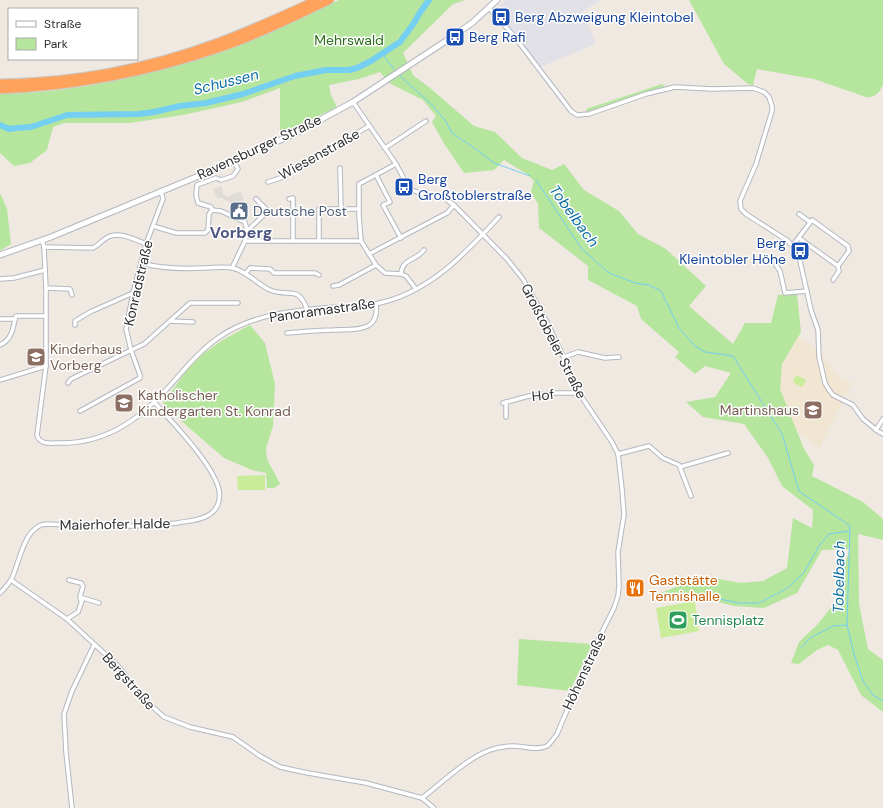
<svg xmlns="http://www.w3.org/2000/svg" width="883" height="808" font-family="'DM Sans',sans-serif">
<rect width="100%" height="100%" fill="#efe9e1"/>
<path fill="#e3e1e8" d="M505,0H601L583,11L596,44L538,68L498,17L495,10Z"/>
<path fill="#f0e6d1" d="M798,337L817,349L839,377L852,383L820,448L797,432L780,389L782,364Z"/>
<g fill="#b6e59e">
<path d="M339,0H465L453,4L403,53L413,75L430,88L474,126L495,132L522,158L552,170L564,164L584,190L619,211L638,234L666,249L706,286L689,306L733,344L745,323H771L778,295L797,294L801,332L782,364L780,389L804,449L814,465L812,476L863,502L883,519V540L858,534L859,604L868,649L883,660V712L861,695L838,650L828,645L817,650L799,664L791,663L799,642L817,625L834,604L839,592V576L842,571L850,549L822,550L797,593L764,608L734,606L687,594L658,599L656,595L683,584L709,577L740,583L763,581L787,568L793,518L812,528L813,510L782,486L768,458L744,424L703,417L686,402L715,397L731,373L705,366L695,374L675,357L679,352L641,319L637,306L588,280V266L539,228L538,204L531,192L534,181L527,174L504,160L494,170L464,173L445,145L432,122L436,116L423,100L389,83L380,72L359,79L329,85L331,95L337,107L280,134V88L242,102L183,115L129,123H64L53,127L47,150L30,163L14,166L0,153V94C120,92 232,52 339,0Z"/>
<path d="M689,0H883V85C879,93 875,98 866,97L814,79L757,69L753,85L748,84L724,64Z"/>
<path d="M662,84L665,86L587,112L586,109Z"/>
<path d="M0,194L1,195L7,209L11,244L0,251Z"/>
<path d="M250,325L265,343L275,384L273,426L266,448L267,459L280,484L274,488H267L266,473L252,470L224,458L164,406L163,401L174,388L185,372L203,354L221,341Z"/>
<path d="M519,639L592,644L570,691L517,685Z"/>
</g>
<g fill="#c9ec9a">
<path d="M796,375L806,380L802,387L793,382Z"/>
<path d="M265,475V490H238L237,476Z"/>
<path d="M695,601L699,631L661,638L656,608Z"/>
</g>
<path fill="#dfdcd8" d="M220,186L222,187L223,194L228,197L231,195L240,191L242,196L244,197L242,202L234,205L222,198H217L213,189Z"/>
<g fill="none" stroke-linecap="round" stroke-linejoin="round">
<g stroke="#75cff0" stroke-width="1">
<path d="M383,53L385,58L394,69"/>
<path d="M400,76L432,105L445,120L452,133L473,147L494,163L530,176"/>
<path d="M536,180L581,248L609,273L635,283L649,285L661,291L679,328L695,346L705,352L733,356L782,434L799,491L850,526L847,625L854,654L863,681L873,695L883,701"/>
<path d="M673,600L705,596L739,603H759L786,589L803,574L819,546L829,534L849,531"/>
<path d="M801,648L810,638L833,626L847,625"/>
</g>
<path stroke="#75cff0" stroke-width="6" d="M0,125L9,129L17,128L31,127L67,115L139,114L154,112L180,106L206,103L243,94L295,76L326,70H349L357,68L371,61L400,42L414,23L419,14L429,0"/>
<defs>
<g id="street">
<path d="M489,8L514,36L571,111L577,115L589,114L646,94L675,87L712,89L753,88L764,92L769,97L772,106V111L756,164L740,201L741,209L746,214L788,241L798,252L811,310L818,330L819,357L825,383L829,390L833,395L853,405L863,419L879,432L883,434"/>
<path d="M353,102L396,164L408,186L412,190L422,194L444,198L454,205L507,259L523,279L546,320L583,399L612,442L618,454L622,489L624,515L618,552L619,586L618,596L614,608L589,658L557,734C554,738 551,743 547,746C537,751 523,746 513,746C508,746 502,747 497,748C472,753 443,782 422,798"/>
<path d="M385,148L426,121"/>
<path d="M234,161L238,169L233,176L221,180L216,178L197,185L196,195L198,203L211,207L212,210L221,211L245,222L247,231L245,241"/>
<path d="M396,164L359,184V216L361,241L376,265L385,273L401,274L406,276L416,289"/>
<path d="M340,168L341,209"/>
<path d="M376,175L390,202L383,205L401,238"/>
<path d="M268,182L283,177L369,126"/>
<path d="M289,199L293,198V241"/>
<path d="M799,214L810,222"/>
<path d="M153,226L176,233H205L208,230L209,214L212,210"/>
<path d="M247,231L268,211L256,199"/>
<path d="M42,240L44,247L46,288V366L37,435C40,445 50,443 59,443C104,444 138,421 167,389C183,371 198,352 218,338C251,314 296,310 336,307C349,306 362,306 375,304C428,294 465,254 499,217"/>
<path d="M319,241V209H359"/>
<path d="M793,245L812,220L848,246L849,251L838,266L799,238"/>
<path d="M44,247L93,248C99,245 102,240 108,237C119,231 136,240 146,244"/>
<path d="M369,254L447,213L454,205"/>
<path d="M141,263C162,269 182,269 203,268C212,268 224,266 233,268C248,272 257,284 270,290C290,298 297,284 307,309"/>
<path d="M776,265L780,271L785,293L807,291"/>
<path d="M232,268L245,241H361"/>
<path d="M246,273L250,268L270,269L274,273H315L319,275"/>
<path d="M401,274C402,258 416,261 424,250"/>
<path d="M0,279L14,278L45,270"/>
<path d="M833,280L839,271L838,266"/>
<path d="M333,286L339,285L376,265"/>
<path d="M46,288L70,289L72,295"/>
<path d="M0,319H15L16,316H45"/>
<path d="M170,321L193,322"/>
<path d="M75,325V321L90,312L133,293"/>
<path d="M287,333C302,332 318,330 334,330C354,329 380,333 376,304"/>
<path d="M0,345C11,340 13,330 15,319"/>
<path d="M564,357L578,352L605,358L619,357"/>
<path d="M0,380L46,366"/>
<path d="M68,383L71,379L144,344L190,303H238"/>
<path d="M503,403L529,396L555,393H580"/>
<path d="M80,411L140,378V375L131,350L126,329L133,293L146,244L163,199L161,191"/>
<path d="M506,417V402"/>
<path d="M876,430L883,419"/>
<path d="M618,454L649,446L663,458L679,465L691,496"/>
<path d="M680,467L728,453"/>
<path d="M11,580L67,619L118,666L145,700L164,717L190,727L233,737L260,756L280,767L308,773L366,783L422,798"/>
<path d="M69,580L81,583L83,586L80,597L81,601"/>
<path d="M0,593C5,588 9,584 12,578C20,561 24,526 46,524C90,526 134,528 177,523C187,521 198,521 207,516C217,511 221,501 219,490C214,465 172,422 154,402"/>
<path d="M67,619L78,612L83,598L99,603"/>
<path d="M422,798L434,808"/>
<path d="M72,808L66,752L64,714L72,691L94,645"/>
</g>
<path id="secondary" d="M0,255L51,237L218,168L296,133L353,102L452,37L472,23L497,0"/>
<g id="highway">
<path d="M0,83C74,82 148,68 218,42C251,30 283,15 316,0"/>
<path d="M0,90C75,87 147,73 218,49C256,36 293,18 330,0"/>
</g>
</defs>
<use href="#street" stroke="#b4b7c1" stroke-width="5.5"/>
<use href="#secondary" stroke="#b4b7c1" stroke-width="7"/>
<use href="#highway" stroke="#c9c9c9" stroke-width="9"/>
<use href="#street" stroke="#fff" stroke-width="3.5"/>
<use href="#secondary" stroke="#fff" stroke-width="5"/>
<use href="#highway" stroke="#ffa35c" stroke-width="7"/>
</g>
<defs>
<symbol id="bus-square" viewBox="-11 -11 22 22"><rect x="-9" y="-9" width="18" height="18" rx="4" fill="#1a4fb4" stroke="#fff"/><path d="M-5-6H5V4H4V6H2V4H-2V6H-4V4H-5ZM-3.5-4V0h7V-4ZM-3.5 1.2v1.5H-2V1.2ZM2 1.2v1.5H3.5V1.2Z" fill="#fff"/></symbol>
<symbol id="civic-square" viewBox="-11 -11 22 22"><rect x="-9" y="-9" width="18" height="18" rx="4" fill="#5c6f8a" stroke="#fff"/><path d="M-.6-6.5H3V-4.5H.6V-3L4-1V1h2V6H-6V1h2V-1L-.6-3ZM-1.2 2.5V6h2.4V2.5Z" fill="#fff"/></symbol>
<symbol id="school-square" viewBox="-11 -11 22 22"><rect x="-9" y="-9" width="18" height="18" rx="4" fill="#8d6e63" stroke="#fff"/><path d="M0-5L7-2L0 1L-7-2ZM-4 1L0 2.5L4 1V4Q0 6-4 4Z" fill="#fff"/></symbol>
<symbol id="restaurant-square" viewBox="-11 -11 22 22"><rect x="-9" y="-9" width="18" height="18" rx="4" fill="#e8710a" stroke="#fff"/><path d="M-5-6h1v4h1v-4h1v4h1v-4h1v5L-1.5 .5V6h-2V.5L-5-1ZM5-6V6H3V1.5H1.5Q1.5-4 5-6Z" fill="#fff"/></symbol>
<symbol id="stadium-square" viewBox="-11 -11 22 22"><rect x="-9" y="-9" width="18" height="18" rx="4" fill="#2e9e5b" stroke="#fff"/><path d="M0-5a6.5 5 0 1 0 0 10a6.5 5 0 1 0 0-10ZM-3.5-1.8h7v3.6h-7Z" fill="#fff"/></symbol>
</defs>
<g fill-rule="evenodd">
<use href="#bus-square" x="490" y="6" width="22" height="22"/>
<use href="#bus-square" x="444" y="26" width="22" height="22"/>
<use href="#bus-square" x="393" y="176" width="22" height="22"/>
<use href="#civic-square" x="228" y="200" width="22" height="22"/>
<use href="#bus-square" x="789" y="240" width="22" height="22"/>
<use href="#school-square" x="25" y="346" width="22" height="22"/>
<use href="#school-square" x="113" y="392" width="22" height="22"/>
<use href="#school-square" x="802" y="399" width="22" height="22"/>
<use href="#restaurant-square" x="624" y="577" width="22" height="22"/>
<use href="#stadium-square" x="667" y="609" width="22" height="22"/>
</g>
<g text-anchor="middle" stroke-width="3" stroke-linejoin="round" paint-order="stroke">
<g font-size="14" fill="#164399" stroke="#fff" text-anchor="start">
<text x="515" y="22">Berg Abzweigung Kleintobel</text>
<text x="469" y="42">Berg Rafi</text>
<text x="418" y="184">Berg<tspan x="418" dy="16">Großtoblerstraße</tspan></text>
<text x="786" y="248" text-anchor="end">Berg<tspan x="786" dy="16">Kleintobler Höhe</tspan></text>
</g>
<g font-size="14" fill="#2c6e1b" stroke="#fff">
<text x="349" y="45">Mehrswald</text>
</g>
<g font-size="14" fill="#2e2e2e" stroke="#fff">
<text transform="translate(259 147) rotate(-25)" y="5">Ravensburger Straße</text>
<text transform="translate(319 154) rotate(-29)" y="5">Wiesenstraße</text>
<text transform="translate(138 283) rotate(-77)" y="5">Konradstraße</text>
<text transform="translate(322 310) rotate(-8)" y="5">Panoramastraße</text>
<text transform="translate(554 341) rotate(63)" y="5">Großtobeler Straße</text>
<text transform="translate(543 395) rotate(-6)" y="5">Hof</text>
<text transform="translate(115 524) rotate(-1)" y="5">Maierhofer Halde</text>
<text transform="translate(584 671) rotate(-65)" y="5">Höhenstraße</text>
<text transform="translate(129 681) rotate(48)" y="5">Bergstraße</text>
</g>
<g font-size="14" fill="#4e5e75" stroke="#fff" text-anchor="start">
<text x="253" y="216">Deutsche Post</text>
</g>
<g font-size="14" fill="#785e54" stroke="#fff" text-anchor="start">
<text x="50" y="354">Kinderhaus<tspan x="50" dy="16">Vorberg</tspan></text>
<text x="138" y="400">Katholischer<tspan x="138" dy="16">Kindergarten St. Konrad</tspan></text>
<text x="799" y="415" text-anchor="end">Martinshaus</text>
</g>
<g font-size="14" fill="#c56008" stroke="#fff" text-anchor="start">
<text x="649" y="585">Gaststätte<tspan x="649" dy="16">Tennishalle</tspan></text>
</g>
<g font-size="14" fill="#27864d" stroke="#fff" text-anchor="start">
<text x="692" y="625">Tennisplatz</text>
</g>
<g font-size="15" font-style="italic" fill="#0d6fa3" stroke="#fff">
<text transform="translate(226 82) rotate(-14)" y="5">Schussen</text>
<text transform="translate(574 216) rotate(54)" y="5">Tobelbach</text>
<text transform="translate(839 577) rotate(-89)" y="5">Tobelbach</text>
</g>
<g font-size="16" font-weight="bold" fill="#4d5680" stroke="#fff">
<text x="241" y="238">Vorberg</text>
</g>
</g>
<rect x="8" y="8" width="130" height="52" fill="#ffffff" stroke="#ababab"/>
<rect x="16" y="21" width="20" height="6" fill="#ffffff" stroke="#ababab"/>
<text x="44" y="28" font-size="12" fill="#2e2e2e">Straße</text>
<rect x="16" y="38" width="20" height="12" fill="#b6e59e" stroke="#ababab"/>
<text x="44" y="48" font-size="12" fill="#2e2e2e">Park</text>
</svg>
